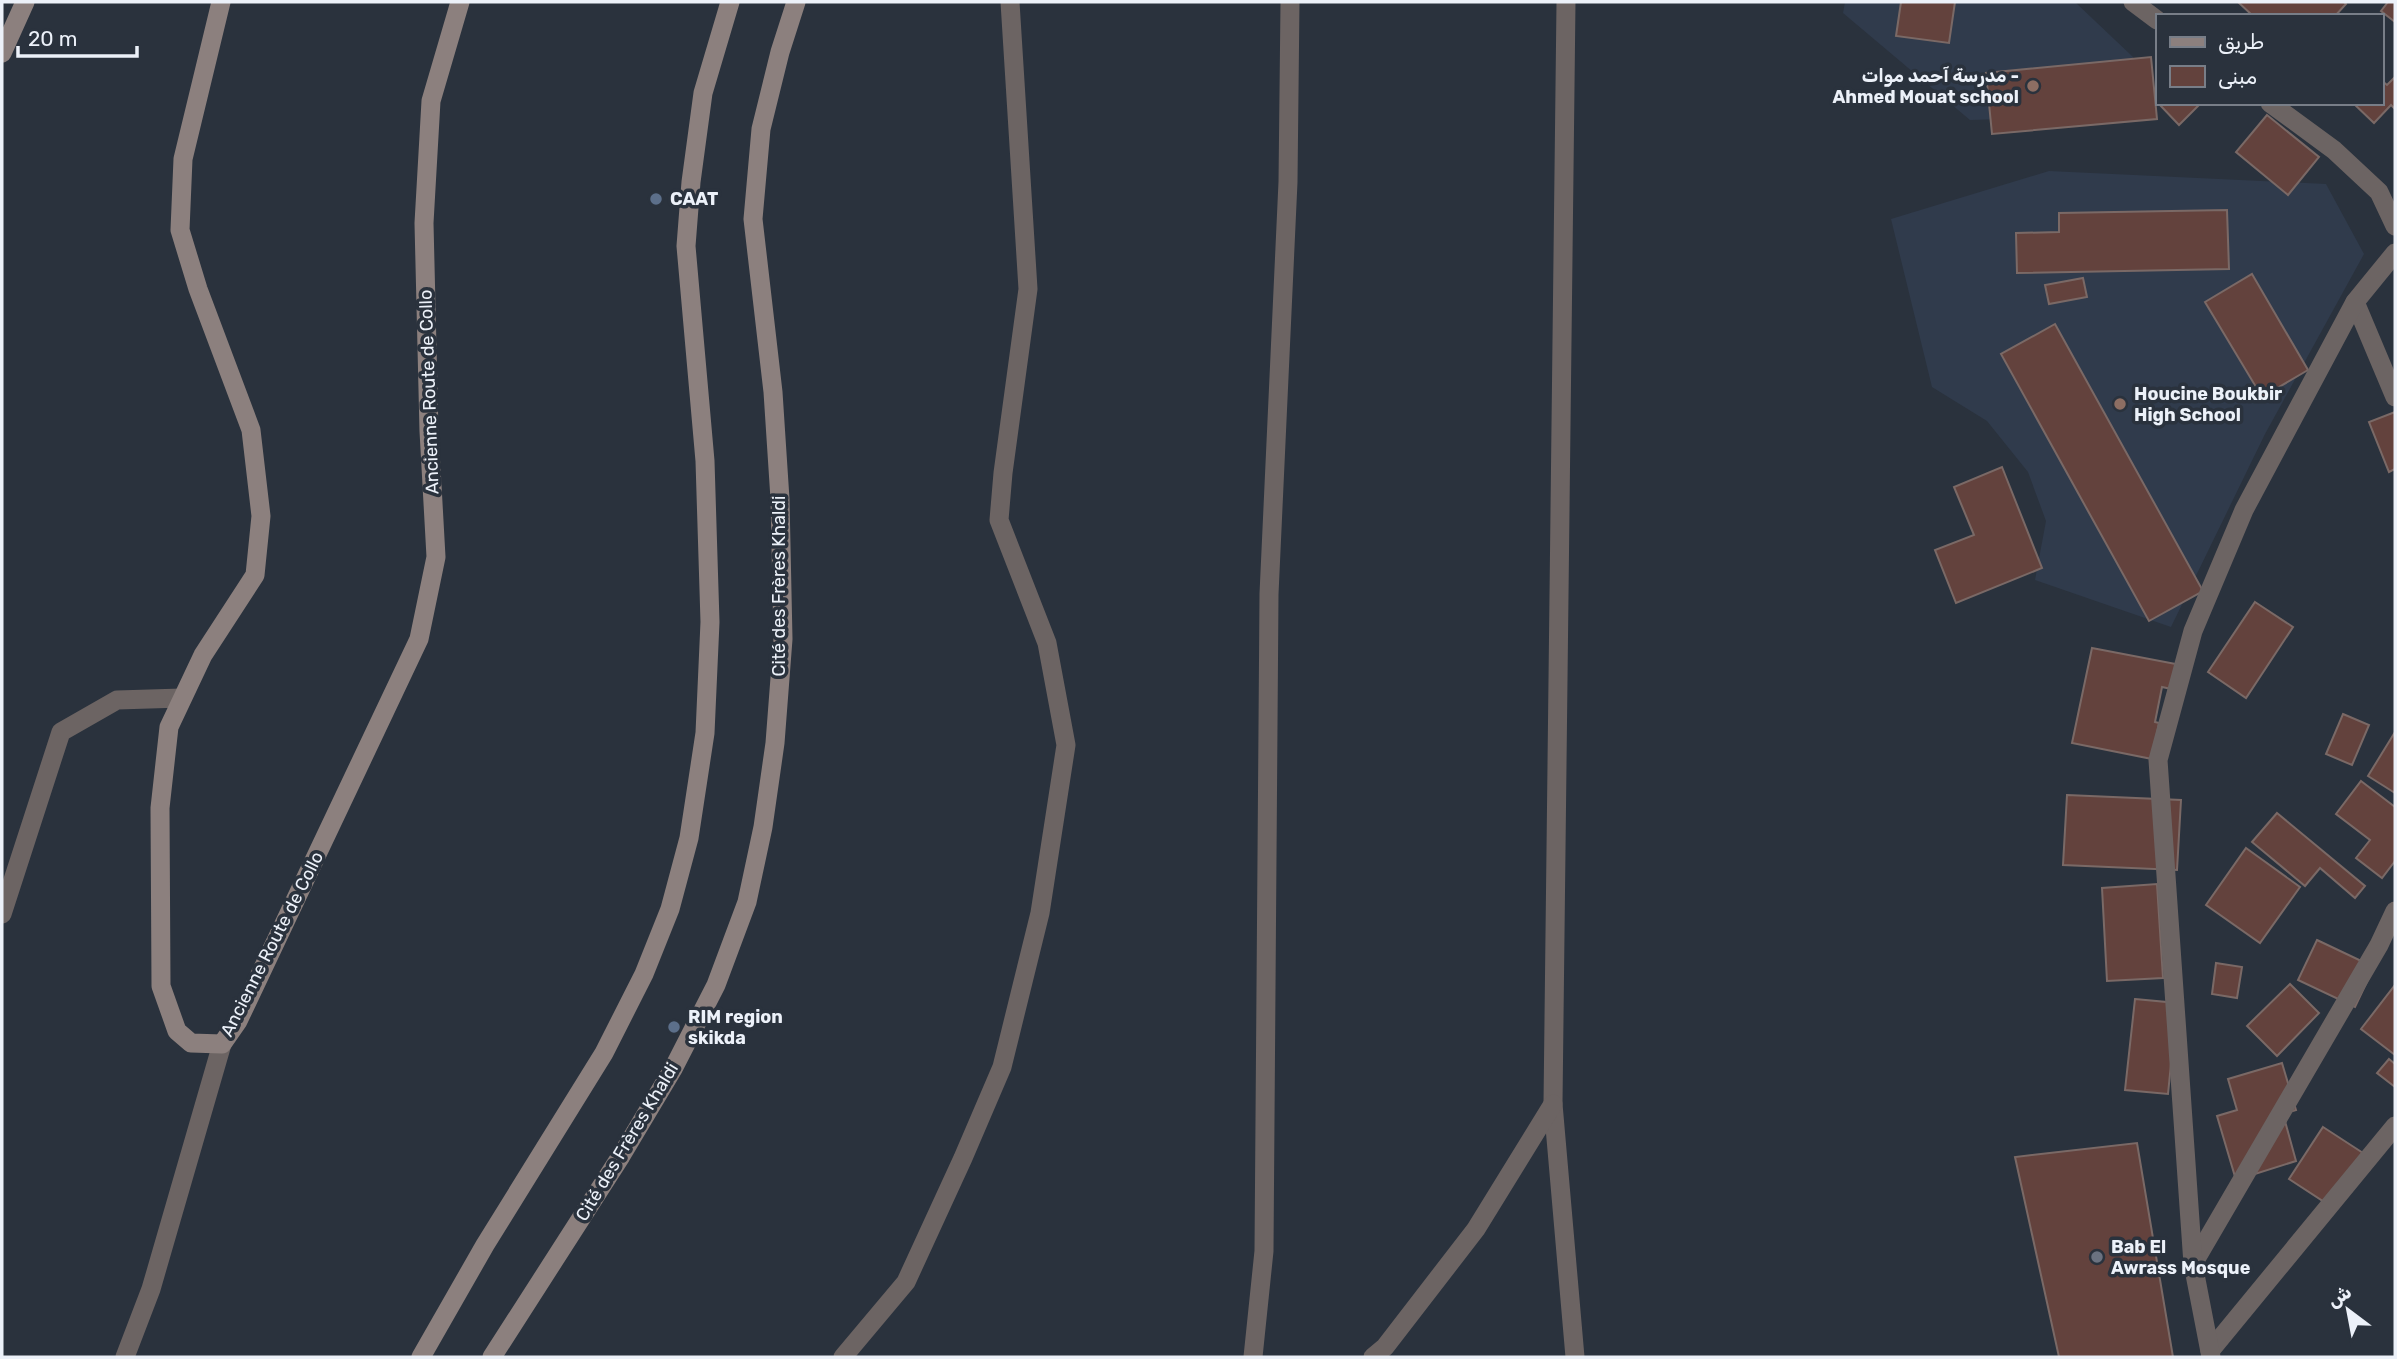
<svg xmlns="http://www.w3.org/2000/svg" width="2397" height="1359" font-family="Rubik,Cairo,sans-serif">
<rect width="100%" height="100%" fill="#2a323d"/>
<g fill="#303b4c">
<path d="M1845,2H2075L2133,57L2139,115L1970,120L1843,13Z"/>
<path d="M2049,171L2326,184L2364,254L2265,434L2171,627L2035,580L2046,521L2028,472L1987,421L1932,387L1891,219Z"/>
</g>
<g fill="#63423d" stroke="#7a6966" stroke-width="2">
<path d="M1901,2H1955L1949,43L1896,36Z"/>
<path d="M2238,2H2344L2346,4L2335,16H2253Z"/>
<path d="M2388,2H2395V22L2381,11Z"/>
<path d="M2151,57L2157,119L1992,134L1986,73Z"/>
<path d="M2395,77V109L2391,105L2374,123L2353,103H2381V80L2387,85Z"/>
<path d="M2158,103H2201L2179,125Z"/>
<path d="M2267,115L2319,157L2288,195L2236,152Z"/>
<path d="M2227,210L2229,269L2017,273L2016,233L2059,232V213Z"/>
<path d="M2252,274L2308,370L2262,397L2205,302Z"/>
<path d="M2083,278L2087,297L2049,304L2045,285Z"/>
<path d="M2055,324L2203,591L2149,621L2001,354Z"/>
<path d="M2395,412V469L2389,472L2369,422Z"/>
<path d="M2002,467L2042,568L1956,603L1935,550L1974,535L1954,487Z"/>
<path d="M2255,602L2293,627L2246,698L2208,672Z"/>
<path d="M2092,648L2181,665L2176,690L2162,687L2155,722L2159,723L2152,759L2072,743Z"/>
<path d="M2343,714L2369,725L2352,765L2326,754Z"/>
<path d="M2395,732V793L2368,776Z"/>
<path d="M2361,781L2395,807V861L2382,878L2356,858L2370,840L2336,814Z"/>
<path d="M2067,795L2181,800L2177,870L2063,865Z"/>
<path d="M2277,813L2365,886L2355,898L2320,868L2305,886L2252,842Z"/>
<path d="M2246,848L2300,887L2260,943L2206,905Z"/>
<path d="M2157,884L2163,978L2107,981L2102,888Z"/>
<path d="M2317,940L2374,967L2355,1007L2298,980Z"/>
<path d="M2216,963L2242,967L2237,998L2212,994Z"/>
<path d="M2290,984L2319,1013L2277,1056L2247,1026Z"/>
<path d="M2395,985V1055L2361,1029Z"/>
<path d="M2135,999L2177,1003L2168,1094L2125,1090Z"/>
<path d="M2389,1059L2395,1064V1087L2377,1073Z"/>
<path d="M2282,1063L2296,1110L2283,1114L2296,1161L2236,1180L2217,1116L2237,1110L2228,1079Z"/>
<path d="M2323,1127L2363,1153L2329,1205L2289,1179Z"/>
<path d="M2137,1143L2173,1357H2059L2015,1157Z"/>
</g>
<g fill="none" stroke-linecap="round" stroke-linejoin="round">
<path stroke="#6c6463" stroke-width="19" d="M2193,1264L2379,945L2395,911"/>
<g stroke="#6c6463" stroke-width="19">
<path d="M1566,2L1553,1104L1575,1357"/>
<path d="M2133,2L2157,20"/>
<path d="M2270,103L2334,150L2379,192L2395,226"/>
<path d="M2355,302L2395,397"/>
<path d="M2,914L61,732L117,700L182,698"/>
<path d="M2210,1351L2395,1126"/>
<path d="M125,1357L151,1289L222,1044"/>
<path d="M843,1357L906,1282L963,1158L1002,1067L1040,913L1066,745L1047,643L999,520L1003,473L1028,289L1010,2"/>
<path d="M1253,1357L1264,1251L1269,594L1288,182L1290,2"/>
<path d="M1373,1357L1385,1347L1476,1229L1553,1104"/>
<path d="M2211,1357L2193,1264L2158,760L2193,631L2244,510L2355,302L2395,253"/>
</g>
<g stroke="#8c807e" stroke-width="19">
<path d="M221,2L183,159L180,230L198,289L251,430L261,516L255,575L203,655L169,727L160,808L161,986L177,1031L191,1043L222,1044L238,1021L419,639L436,557L429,431L424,223L431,101L460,2"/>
<path d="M2,53L25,2"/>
<path d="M421,1357L485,1245L604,1053L644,974L670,909L689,838L705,733L710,622L705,461L686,246L691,182L703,93L730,2"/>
<path d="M492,1357L621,1156L673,1069L716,985L747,902L763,827L775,743L783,639L780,499L773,392L753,219L761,129L780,52L796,2"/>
</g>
</g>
<g fill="#8d6e63" stroke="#2a323d" stroke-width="2.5">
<circle cx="2033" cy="86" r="7"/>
<circle cx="2120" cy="404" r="7"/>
</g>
<g fill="#5c6f8a" stroke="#2a323d" stroke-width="2.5">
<circle cx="656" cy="199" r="7"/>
<circle cx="674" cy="1027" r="7"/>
</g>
<circle fill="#6b7280" stroke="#2a323d" stroke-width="2.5" cx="2097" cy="1257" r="7"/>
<g text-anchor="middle" stroke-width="7" stroke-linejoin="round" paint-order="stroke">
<g font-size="18" font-weight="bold" fill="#ecf1f9" stroke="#2a323d" text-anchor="start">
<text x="2019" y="82" text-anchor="end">مدرسة آحمد موات -<tspan x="2019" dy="21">Ahmed Mouat school</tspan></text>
<text x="670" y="205">CAAT</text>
<text x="2134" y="400">Houcine Boukbir<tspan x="2134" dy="21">High School</tspan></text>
<text x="688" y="1023">RIM region<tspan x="688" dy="21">skikda</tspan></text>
<text x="2111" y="1253">Bab El<tspan x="2111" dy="21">Awrass Mosque</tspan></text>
</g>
<g font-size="18" fill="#ecf1f9" stroke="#2a323d">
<text transform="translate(429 392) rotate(-92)" y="6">Ancienne Route de Collo</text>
<text transform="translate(779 586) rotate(-90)" y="6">Cité des Frères Khaldi</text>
<text transform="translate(272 944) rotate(-63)" y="6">Ancienne Route de Collo</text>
<text transform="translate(627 1142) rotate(-59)" y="6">Cité des Frères Khaldi</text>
</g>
</g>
<rect width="2397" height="1359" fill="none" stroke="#ecf1f9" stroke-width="7"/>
<rect x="2156" y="14" width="228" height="91" fill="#2a323d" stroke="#787e88" stroke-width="2"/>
<rect x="2170" y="37" width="35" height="10" fill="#8c807e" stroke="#787e88" stroke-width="2"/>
<text x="2218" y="49" font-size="21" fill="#ecf1f9">طريق</text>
<rect x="2170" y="66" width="35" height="21" fill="#63423d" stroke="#787e88" stroke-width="2"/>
<text x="2218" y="84" font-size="21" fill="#ecf1f9">مبنى</text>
<g transform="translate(2348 1310) rotate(328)" stroke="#2a323d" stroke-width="5" paint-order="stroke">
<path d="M0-5L12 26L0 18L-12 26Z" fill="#ecf1f9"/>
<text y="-10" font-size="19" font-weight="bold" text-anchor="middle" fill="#ecf1f9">ش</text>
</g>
<path d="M18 46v10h119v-10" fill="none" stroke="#ecf1f9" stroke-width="3.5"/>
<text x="28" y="46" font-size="21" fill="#ecf1f9" stroke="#2a323d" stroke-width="5" paint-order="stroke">20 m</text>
</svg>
